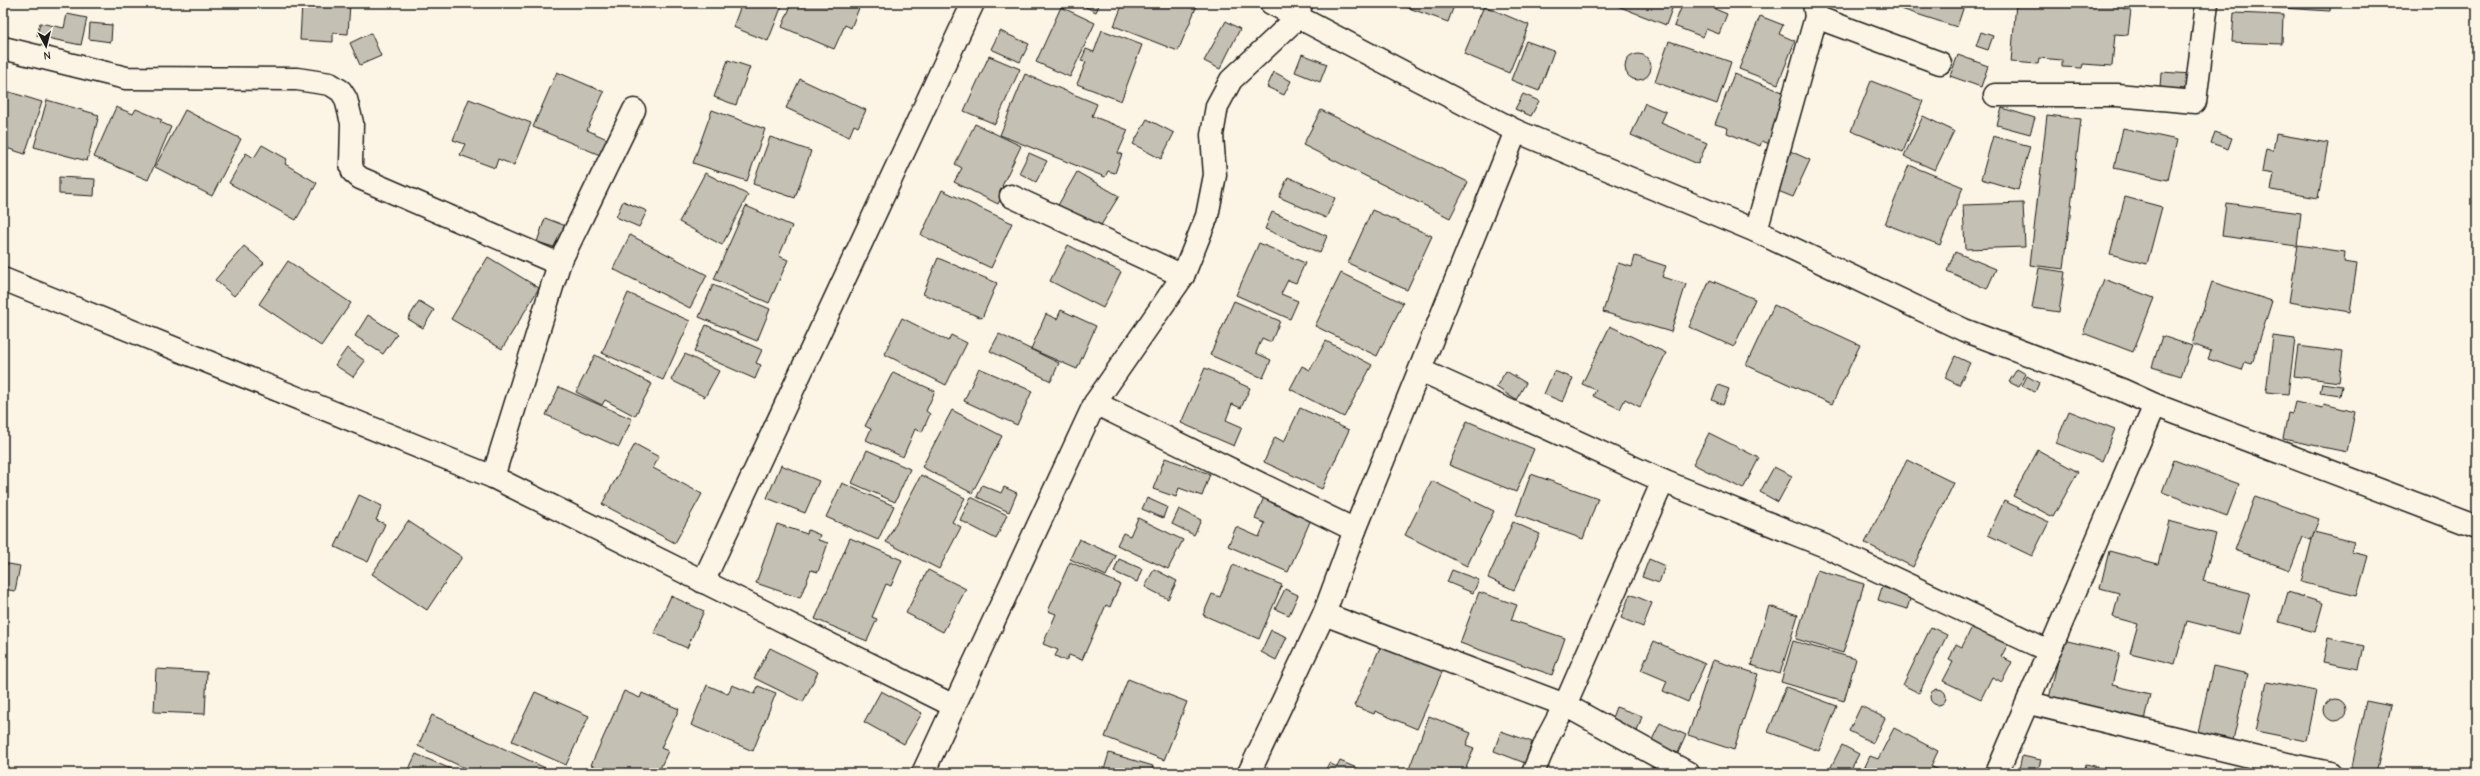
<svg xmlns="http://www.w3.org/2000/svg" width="2480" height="776" font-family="'Comic Neue',sans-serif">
<rect width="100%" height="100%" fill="#fcf5e5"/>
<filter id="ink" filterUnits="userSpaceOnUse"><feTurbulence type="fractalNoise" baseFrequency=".025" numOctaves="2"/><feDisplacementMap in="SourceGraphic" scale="8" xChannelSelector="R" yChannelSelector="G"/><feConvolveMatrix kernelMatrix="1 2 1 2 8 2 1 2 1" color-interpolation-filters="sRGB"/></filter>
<g filter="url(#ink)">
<g fill="#c4c0b3" stroke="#1c1c1c">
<path d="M302,3H350L348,34L333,33V42L300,40Z"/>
<path d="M742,3H783L768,41L733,27Z"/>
<path d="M792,3H861L851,28L845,25L834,49L782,27Z"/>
<path d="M1077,3H1100L1096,12Z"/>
<path d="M1123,3H1198L1178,51L1114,26Z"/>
<path d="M1408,3H1455L1448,22L1406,7Z"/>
<path d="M1610,3H1674L1666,25Z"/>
<path d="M1683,3H1717L1715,9L1727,14L1719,34L1706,29L1703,37L1674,26Z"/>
<path d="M1896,3H1965L1957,27L1895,7Z"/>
<path d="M2016,3H2124V9L2131,10L2128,35L2115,34L2112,66L2083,64L2082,68L2062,67V60L2039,58L2038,64L2011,62Z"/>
<path d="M2249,3H2331L2330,11L2249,6Z"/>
<path d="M1484,6L1529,25L1509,73L1464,54Z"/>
<path d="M1061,7L1095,23L1070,77L1036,62Z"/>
<path d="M2234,13L2283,15L2282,44L2232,42Z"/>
<path d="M67,14L87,18L81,45L37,36L40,23L64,28Z"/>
<path d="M1760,16L1783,25L1779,34L1795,41L1778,84L1739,69Z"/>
<path d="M1226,21L1240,29L1220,69L1204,61Z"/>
<path d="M90,23L112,25L111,42L89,39Z"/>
<path d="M1102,30L1142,45L1121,101L1077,84L1086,62L1081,61L1086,49L1094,52Z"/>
<path d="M1000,31L1029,44L1020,62L991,49Z"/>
<path d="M1981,32L1993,36L1988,50L1976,46Z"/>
<path d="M371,33L381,56L360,65L350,43Z"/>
<path d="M1526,41L1554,51L1539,91L1511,80Z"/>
<path d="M1669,41L1731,62L1717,104L1655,82Z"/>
<path d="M1302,54L1327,64L1320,82L1295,72Z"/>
<circle cx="1638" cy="67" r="13"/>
<path d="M1958,55L1988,66L1981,87L1950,76Z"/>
<path d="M989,56L1020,69L995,124L964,111Z"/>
<path d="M728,60L750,67L736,105L714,97Z"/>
<path d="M557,72L604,92L587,130L607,139L600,155L533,127Z"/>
<path d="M1274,72L1291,81L1284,95L1267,87Z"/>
<path d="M2161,72L2192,74L2191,90L2160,88Z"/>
<path d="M1025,74L1097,104L1092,116L1128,130L1118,153L1122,154L1115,173L1108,171L1105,177L1000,135Z"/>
<path d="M1734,74L1791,95L1772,145L1762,141L1760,146L1727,133L1728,128L1715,124Z"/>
<path d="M800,79L866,110L858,127L854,125L849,137L786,108Z"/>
<path d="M1871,81L1923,101L1903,152L1851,131Z"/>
<path d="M3,90L42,102L25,154L3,147Z"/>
<path d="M1523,94L1539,101L1531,116L1515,109Z"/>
<path d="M469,99L531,123L514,165L498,159L495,168L460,155L465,144L453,140Z"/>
<path d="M47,100L99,115L87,161L34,147Z"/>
<path d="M1645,103L1666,112L1661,123L1707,143L1698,164L1631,135Z"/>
<path d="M116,107L133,114L136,109L162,120L160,122L171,127L148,180L94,157Z"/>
<path d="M2002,108L2035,118L2030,134L1997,125Z"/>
<path d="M185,110L241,139L212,196L155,167Z"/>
<path d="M712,110L765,129L747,181L693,163Z"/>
<path d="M1321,110L1468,182L1450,218L1303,145Z"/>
<path d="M2047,115L2081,119L2064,269L2030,265Z"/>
<path d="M1923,116L1954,131L1935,170L1904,156Z"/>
<path d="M1147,119L1174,133L1161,159L1133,144Z"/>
<path d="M975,124L1021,146L1002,186L1006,188L998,204L954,182L962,168L955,164Z"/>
<path d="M2123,128L2177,140L2168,180L2114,168Z"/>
<path d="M2215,132L2232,138L2228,149L2211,143Z"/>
<path d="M2276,134L2328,143L2318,198L2271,190L2274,174L2262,172L2266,149L2273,151Z"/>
<path d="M1993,136L2030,146L2018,190L1981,179Z"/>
<path d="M770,137L811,151L795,198L753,184Z"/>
<path d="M262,145L287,159L285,164L317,183L296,220L229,183L246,153L254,158Z"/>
<path d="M1790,151L1810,160L1793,197L1773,189Z"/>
<path d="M1029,153L1047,161L1036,182L1019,173Z"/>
<path d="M1909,165L1963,187L1940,245L1885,224Z"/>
<path d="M1077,172L1119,196L1098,230L1057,207Z"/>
<path d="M705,173L748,195L722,245L679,222Z"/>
<path d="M59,177L95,179L94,196L59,194Z"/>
<path d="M1288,177L1335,198L1326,218L1279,197Z"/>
<path d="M942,190L1012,223L991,268L921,235Z"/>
<path d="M2125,197L2162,207L2147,264L2110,254Z"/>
<path d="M623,201L647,211L639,227L616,217Z"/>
<path d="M2023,203L2025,247L1965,249L1963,205Z"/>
<path d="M2226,203L2301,213L2297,246L2222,236Z"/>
<path d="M746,206L792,226L779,256L788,260L769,303L714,279Z"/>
<path d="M1372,210L1432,236L1407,290L1348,263Z"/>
<path d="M1272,212L1327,236L1320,253L1265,229Z"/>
<path d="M545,218L566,226L557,248L537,242Z"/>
<path d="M630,235L707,275L690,308L613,269Z"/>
<path d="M1259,243L1305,263L1296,283L1288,280L1281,294L1298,301L1290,319L1236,295Z"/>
<path d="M1068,245L1121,272L1103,308L1050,281Z"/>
<path d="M2298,245L2345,252L2344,262L2357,264L2350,312L2289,302Z"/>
<path d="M244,246L264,263L234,296L215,280Z"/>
<path d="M1955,252L1996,269L1987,289L1947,271Z"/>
<path d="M1635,256L1666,266L1662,277L1686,284L1671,332L1603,312L1618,263L1632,267Z"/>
<path d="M488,257L539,288L502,349L451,319Z"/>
<path d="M938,258L997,283L982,318L923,294Z"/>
<path d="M288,261L351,303L321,346L259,304Z"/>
<path d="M2039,268L2065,272L2059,312L2032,308Z"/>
<path d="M1341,273L1403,303L1377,356L1315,326Z"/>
<path d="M2104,279L2154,298L2133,352L2083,333Z"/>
<path d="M1710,280L1755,299L1734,347L1689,327Z"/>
<path d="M2212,282L2272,301L2252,364L2245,362L2242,370L2208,359L2211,351L2192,344Z"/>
<path d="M713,285L770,309L757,341L699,317Z"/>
<path d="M628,293L690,321L663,380L602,353Z"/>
<path d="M419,301L434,310L423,328L408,319Z"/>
<path d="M1234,301L1280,321L1271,342L1262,338L1256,353L1271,360L1263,378L1210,355Z"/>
<path d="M1774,305L1860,345L1832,404L1746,365Z"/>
<path d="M1061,310L1096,326L1077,369L1031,349L1046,314L1057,319Z"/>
<path d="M368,315L397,334L383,354L355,336Z"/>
<path d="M902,318L948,341L951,335L967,343L946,385L884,354Z"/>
<path d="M706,325L762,350L756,363L761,365L755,379L694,352Z"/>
<path d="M1610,326L1666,353L1640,407L1625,399L1620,409L1593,396L1596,390L1582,384Z"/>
<path d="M999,334L1059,363L1051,381L990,351Z"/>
<path d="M2162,336L2192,346L2181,376L2152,367Z"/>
<path d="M2273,336L2295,339L2288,394L2266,392Z"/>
<path d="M1326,341L1372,365L1344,417L1290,389L1302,366L1310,370Z"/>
<path d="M2298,346L2343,352L2339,382L2294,376Z"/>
<path d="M347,348L365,361L353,377L335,365Z"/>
<path d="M685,354L719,371L705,397L671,380Z"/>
<path d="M595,355L652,384L635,416L605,400L602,405L576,392Z"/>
<path d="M1955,356L1970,363L1959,385L1945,378Z"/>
<path d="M979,368L1032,391L1017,425L964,401Z"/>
<path d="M1205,368L1250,388L1241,408L1232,404L1226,420L1242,427L1234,446L1181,423Z"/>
<path d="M2017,369L2026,374L2019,387L2009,382Z"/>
<path d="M1506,371L1526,383L1516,400L1496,387Z"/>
<path d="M1554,371L1573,378L1563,402L1544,394Z"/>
<path d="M893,372L935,391L926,411L930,414L922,432L915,429L903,457L866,440L871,429L865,426Z"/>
<path d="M2027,376L2039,383L2035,392L2022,386Z"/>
<path d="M2322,383L2342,386L2340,396L2320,393Z"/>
<path d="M1718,385L1729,389L1723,405L1712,400Z"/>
<path d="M559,387L632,419L619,447L546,415Z"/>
<path d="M2295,402L2323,408L2324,404L2355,412L2347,452L2283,439L2288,413L2292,414Z"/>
<path d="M1300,408L1349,430L1322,489L1264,462L1275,437L1284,442Z"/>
<path d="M952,410L1002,436L972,493L922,467Z"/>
<path d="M2069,411L2115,429L2102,461L2056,443Z"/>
<path d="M1467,421L1534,449L1516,492L1449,465Z"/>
<path d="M1709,433L1759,458L1743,489L1693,464Z"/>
<path d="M635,444L659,457L653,468L702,494L675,543L602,504Z"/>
<path d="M867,450L910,469L895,502L852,483Z"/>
<path d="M2038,450L2078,472L2053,517L2013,496Z"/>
<path d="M1165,458L1210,474L1202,496L1179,488L1176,497L1153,489Z"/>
<path d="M1907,460L1954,483L1913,567L1865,543Z"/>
<path d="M2174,460L2239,484L2227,516L2162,492Z"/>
<path d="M781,465L819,481L805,513L767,498Z"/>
<path d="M1774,467L1792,476L1778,502L1760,492Z"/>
<path d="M1531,474L1598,498L1583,539L1516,515Z"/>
<path d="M921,475L965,498L952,522L961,527L939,569L886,542Z"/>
<path d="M1432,481L1494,511L1467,566L1405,535Z"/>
<path d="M842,483L894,506L878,540L826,517Z"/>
<path d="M982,485L1001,493L1004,487L1017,493L1009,512L977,497Z"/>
<path d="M359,495L382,506L376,520L385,524L368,562L335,547Z"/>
<path d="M2255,496L2319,519L2311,540L2303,537L2290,570L2235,550Z"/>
<path d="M971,497L1007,515L996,539L960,520Z"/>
<path d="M1264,497L1312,517L1288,572L1228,546L1236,527L1259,537L1265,523L1255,519Z"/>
<path d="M1147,498L1167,507L1163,518L1142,509Z"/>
<path d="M2004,501L2049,522L2032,556L1988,535Z"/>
<path d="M1179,509L1201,520L1194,535L1172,524Z"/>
<path d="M1138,518L1183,540L1168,569L1117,545L1123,533L1130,536Z"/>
<path d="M408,521L462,557L427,610L372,574Z"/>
<path d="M2169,521L2216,534L2203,581L2250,593L2239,634L2187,621L2175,664L2130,653L2138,624L2113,617L2119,593L2100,588L2109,551L2158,564Z"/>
<path d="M1513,522L1540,534L1514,590L1488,578Z"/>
<path d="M777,524L807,534L808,530L820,535L818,540L828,543L818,572L811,570L800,598L756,583Z"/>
<path d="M2314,532L2354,542L2351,552L2368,556L2357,596L2301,582Z"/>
<path d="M850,538L902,560L891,586L886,584L872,617L877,619L867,641L815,619Z"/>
<path d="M1079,539L1116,556L1106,576L1070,559Z"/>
<path d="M1119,559L1142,569L1137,582L1114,572Z"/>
<path d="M1649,559L1665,566L1659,583L1642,577Z"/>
<path d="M1070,562L1120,584L1110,607L1106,605L1082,660L1069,655L1066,661L1055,656L1058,650L1043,644L1056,614L1048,611Z"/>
<path d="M3,563L20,566L15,591L3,589Z"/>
<path d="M1233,565L1282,585L1259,639L1203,615L1212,594L1220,597Z"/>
<path d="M1154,569L1177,581L1168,599L1145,587Z"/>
<path d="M928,570L966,589L943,632L906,613Z"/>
<path d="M1452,570L1479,580L1473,593L1447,582Z"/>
<path d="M1817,570L1864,584L1843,653L1796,639Z"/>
<path d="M1882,587L1911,596L1907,609L1878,600Z"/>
<path d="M1285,589L1298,595L1289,615L1275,609Z"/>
<path d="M1479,592L1517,605L1511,620L1565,638L1552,675L1460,643Z"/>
<path d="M2288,592L2323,603L2315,632L2279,622Z"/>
<path d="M1630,594L1652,603L1643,627L1621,618Z"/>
<path d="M671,596L704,611L687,648L654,633Z"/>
<path d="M1769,606L1798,615L1780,674L1751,665Z"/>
<path d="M1973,625L2009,642L2001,657L2012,662L2002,682L1992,677L1981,699L1943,681L1953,662L1949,660L1956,644L1962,647Z"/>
<path d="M1931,627L1947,635L1919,693L1903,685Z"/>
<path d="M1271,630L1287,637L1276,660L1261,652Z"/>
<path d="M2328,638L2364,646L2359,669L2323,662Z"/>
<path d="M2063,640L2120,653L2112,685L2150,694L2144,721L2049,698Z"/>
<path d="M1654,641L1705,664L1688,702L1663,691L1667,681L1641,670Z"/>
<path d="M1793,641L1856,659L1844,701L1781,682Z"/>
<path d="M1382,643L1443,670L1417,729L1375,711L1374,714L1354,706Z"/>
<path d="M770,648L818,672L803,702L754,678Z"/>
<path d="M1713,660L1758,674L1734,750L1688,735Z"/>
<path d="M2213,666L2248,674L2233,740L2198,732Z"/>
<path d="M156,669L207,672L205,714L154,712Z"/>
<path d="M1128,679L1187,702L1164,760L1105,737Z"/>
<path d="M2267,681L2316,691L2306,741L2256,731Z"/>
<path d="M707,685L728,694L732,685L755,694L758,686L776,693L753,751L691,725Z"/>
<path d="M1786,687L1837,706L1819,751L1768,732Z"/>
<circle cx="1938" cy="697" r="8"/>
<path d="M624,691L640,698L642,693L679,709L661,748L668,751L658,773H609L591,765Z"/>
<path d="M881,691L922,713L904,744L864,722Z"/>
<path d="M535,692L589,716L566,765L512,741Z"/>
<circle cx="2335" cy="710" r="11"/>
<path d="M2366,701L2391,706L2376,773L2351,771Z"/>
<path d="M1861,706L1885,718L1873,743L1849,731Z"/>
<path d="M1616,707L1642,716L1636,735L1609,726Z"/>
<path d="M432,715L556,773H475L418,746Z"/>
<path d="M1429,716L1471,733L1466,745L1474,748L1464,773H1419L1409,769Z"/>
<path d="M1660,723L1686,735L1678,753L1651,742Z"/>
<path d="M1894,728L1938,751L1931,766L1943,773H1862L1870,756L1878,759Z"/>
<path d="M1501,731L1532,742L1525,763L1494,751Z"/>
<path d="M1842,745L1859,754L1849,773H1828Z"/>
<path d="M1109,753L1153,766L1151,773H1103Z"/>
<path d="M416,754L460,773H407Z"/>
<path d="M2022,756L2041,760L2037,773H2018Z"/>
<path d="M1340,761L1359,769L1358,773H1324L1329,763L1337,767Z"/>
<path d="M2086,764L2123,773H2084Z"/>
<path d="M1632,769L1643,773H1630Z"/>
</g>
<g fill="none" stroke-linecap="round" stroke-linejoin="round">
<defs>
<g id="street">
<path d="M1271,3L1516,131L1756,231L1964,330L2122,390L2155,405L2477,527"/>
<path d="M1816,17L1940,63"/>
<path d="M3,48L126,78L297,79L330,84L341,91L346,99L352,123L351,164L353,172L360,178L559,264"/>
<path d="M1995,95H2117L2195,102L2207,3"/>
<path d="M1011,196L1183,276"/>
<path d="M1756,231L1816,17L1814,3"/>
<path d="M3,279L493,477L954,706"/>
<path d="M1420,370L1663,481L1825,546L2049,651"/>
<path d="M1095,403L1355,530"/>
<path d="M493,477L559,264L634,110"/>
<path d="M703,582L973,3"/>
<path d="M1324,614L1565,705L1688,773"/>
<path d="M2029,703L2258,758L2330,773"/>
<path d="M923,773L1095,403L1183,276L1207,216L1215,175L1212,135L1217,106L1231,80L1297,18L1301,4"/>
<path d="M1249,773L1324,614L1355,530L1516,131"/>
<path d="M1533,773L1548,737L1565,705L1663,481"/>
<path d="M1997,773L2155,405"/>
</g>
</defs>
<use href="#street" stroke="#1c1c1c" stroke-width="25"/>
<use href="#street" stroke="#fcf5e5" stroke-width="22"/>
</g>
</g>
<rect width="2480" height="776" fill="none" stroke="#fcf5e5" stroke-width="16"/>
<rect x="8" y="8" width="2464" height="760" fill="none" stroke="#1c1c1c" stroke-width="1.5" filter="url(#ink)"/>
<g transform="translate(46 46) rotate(173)" stroke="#fcf5e5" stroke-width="3" paint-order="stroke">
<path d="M0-3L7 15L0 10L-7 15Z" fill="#1c1c1c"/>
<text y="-6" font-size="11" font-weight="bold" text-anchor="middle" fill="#1c1c1c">N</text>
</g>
</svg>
